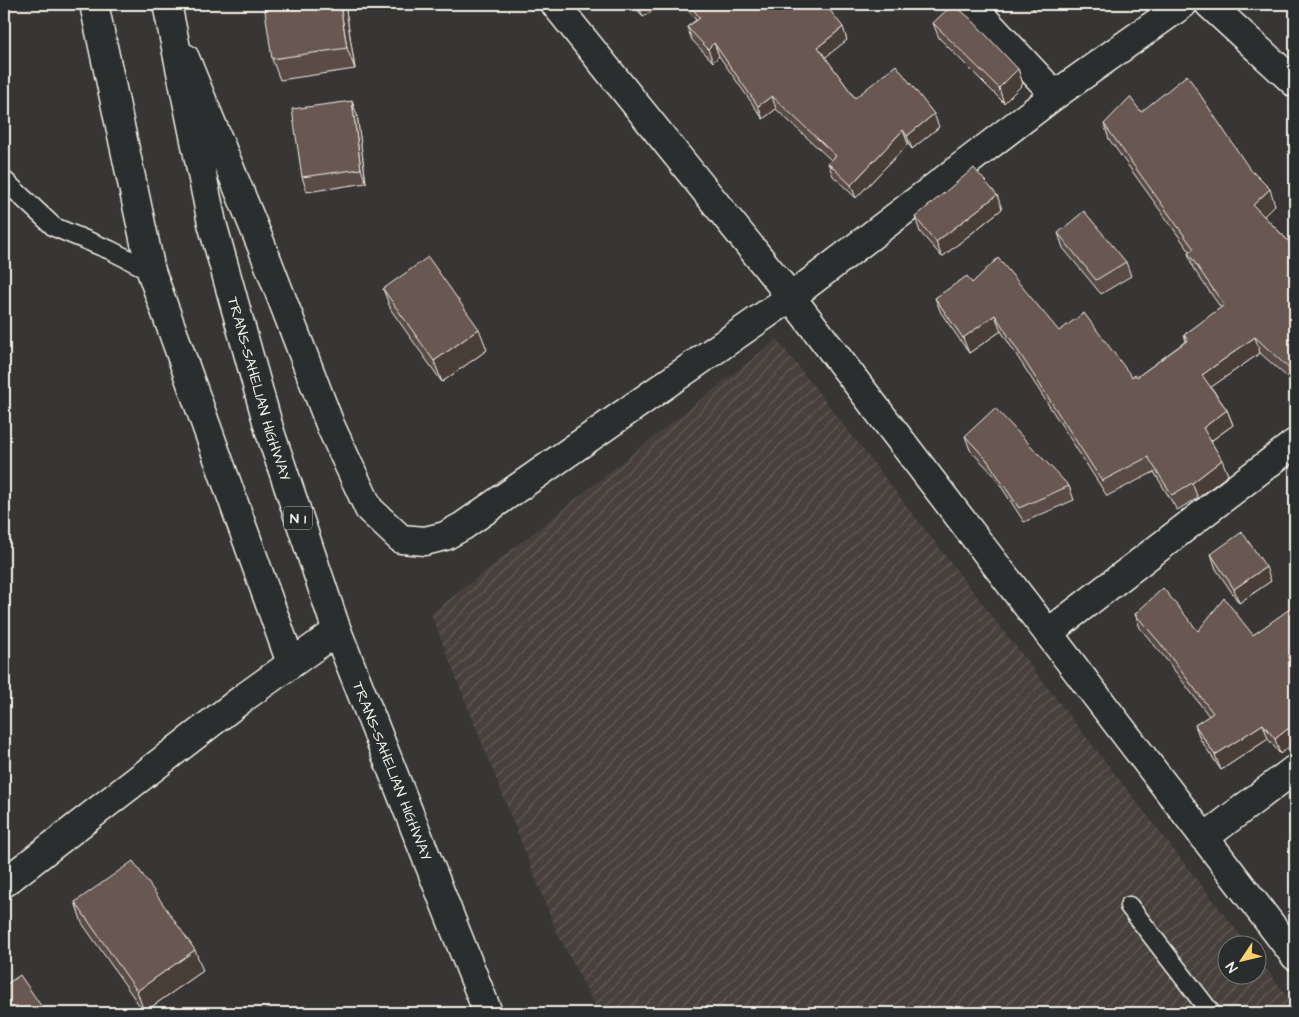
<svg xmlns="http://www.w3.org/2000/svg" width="1299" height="1017" font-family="'Architects Daughter',sans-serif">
<defs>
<pattern id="industrial-furrows" width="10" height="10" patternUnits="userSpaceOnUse" patternTransform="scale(1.25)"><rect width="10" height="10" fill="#46403d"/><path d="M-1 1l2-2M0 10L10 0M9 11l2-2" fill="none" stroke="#615c59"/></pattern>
</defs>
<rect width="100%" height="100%" fill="#373635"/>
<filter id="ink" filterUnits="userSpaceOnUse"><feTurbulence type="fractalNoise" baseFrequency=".02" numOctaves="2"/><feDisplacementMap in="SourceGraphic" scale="10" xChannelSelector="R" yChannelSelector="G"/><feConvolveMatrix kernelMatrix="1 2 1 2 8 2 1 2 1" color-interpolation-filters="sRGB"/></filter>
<g filter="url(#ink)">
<path fill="url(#industrial-furrows)" d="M777,339L1247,944H1226V974H1256L1257,957L1295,1006V1013H599L557,933L431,614Z"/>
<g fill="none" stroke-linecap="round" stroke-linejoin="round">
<defs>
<g id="service">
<path d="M4,180L54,227L110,250L151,271"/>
<path d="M1129,906L1211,1013"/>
</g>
<g id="minor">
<path d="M94,4L151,271L291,663"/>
<path d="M555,4L791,297L1295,956"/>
<path d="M966,4L987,22L1055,95"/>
<path d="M1209,4L1295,83"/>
<path d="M185,58L262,247L331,427L369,509L401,539L425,541L445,536L463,526L791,297L1055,95L1183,4"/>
<path d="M1048,633L1295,443"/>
<path d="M1204,838L1295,769"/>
<path d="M4,883L246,696L337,631"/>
</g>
<g id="trunk">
<path id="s1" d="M167,4L212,223L270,432L337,631L488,1013"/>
</g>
</defs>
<use href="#service" stroke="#f4f1e8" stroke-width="21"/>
<use href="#minor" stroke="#f4f1e8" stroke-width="31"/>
<use href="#trunk" stroke="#f4f1e8" stroke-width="31"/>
<use href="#service" stroke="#2a2d2e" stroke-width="18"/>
<use href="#minor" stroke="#2a2d2e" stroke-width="28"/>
<use href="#trunk" stroke="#2a2d2e" stroke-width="28"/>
</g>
<g fill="#5a4c46" stroke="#f4f1e8">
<path d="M345,4L355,69L280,80L272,59Z"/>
<path d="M633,4H662L643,17Z"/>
<path d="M683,4H825L847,40L825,57L855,98L939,127L912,149L908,144L856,198L833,176L828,163L831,160L776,109L763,119L719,56L713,62L692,40L687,27L696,20Z"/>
<path d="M1027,4H1038L1034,9Z"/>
<path d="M933,23L1018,69L1023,84L1004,103L939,38Z"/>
<path d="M1141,112L1249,168L1275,205L1264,216L1295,248V384L1260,353L1211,387L1227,410L1233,425L1211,441L1228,475L1198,498L1177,510L1154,472L1107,496L1001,331L969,353L941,313L935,298L972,283L1059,331L1132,377H1137L1186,341L1184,335L1221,308L1193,268L1188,253L1190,252L1109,139L1104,124Z"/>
<path d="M357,115L366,183L307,192L302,177Z"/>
<path d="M1002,209L942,257L920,232L915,217Z"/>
<path d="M1058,233L1126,262L1131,276L1101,294L1063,248Z"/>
<path d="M383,289L487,350L442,382L391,310Z"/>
<path d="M965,436L1069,486L1074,500L1024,522L993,474L970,450Z"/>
<path d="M1211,554L1271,581L1239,603L1216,569Z"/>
<path d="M1292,610L1280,754L1268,739L1221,770L1200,739L1195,725L1209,716L1165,658L1140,628L1135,614L1198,631L1253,635Z"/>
<path d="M75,902L203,971L144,1012L82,923Z"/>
</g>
<g fill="#4a3e39" stroke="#f4f1e8">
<path d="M340,4H345L355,69L347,48Z"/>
<path d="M638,4H662L643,17Z"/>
<path d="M1032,4H1038L1034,9Z"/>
<path d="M843,27L847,40L822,60L818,47Z"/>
<path d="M714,43L719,56L713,62L708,49Z"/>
<path d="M1018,69L1023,84L1004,103L999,88Z"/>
<path d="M772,96L776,109L763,119L758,106Z"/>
<path d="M352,101L357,115L366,183L361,169Z"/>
<path d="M934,114L939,127L912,149L907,136Z"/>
<path d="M903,130L908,144L856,198L851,185Z"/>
<path d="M1270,189L1275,205L1259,221L1253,205Z"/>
<path d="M997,195L1002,209L942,257L936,242Z"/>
<path d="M995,315L1001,331L969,353L963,338Z"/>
<path d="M479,329L487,350L442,382L434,361Z"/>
<path d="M1255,337L1260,353L1207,390L1202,375Z"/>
<path d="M1227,410L1233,425L1208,443L1203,428Z"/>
<path d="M1222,460L1228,475L1198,498L1192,483Z"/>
<path d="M1266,567L1271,581L1239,603L1234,589Z"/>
<path d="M1295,723V742L1280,754L1275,739Z"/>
<path d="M1263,724L1268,739L1221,770L1215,755Z"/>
<path d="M195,950L203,971L144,1012L137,991Z"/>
</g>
<g fill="#695851" stroke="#f4f1e8">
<path d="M264,4H340L347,48L272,59Z"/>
<path d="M689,4H825L843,27L818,47L855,98L896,65L934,114L907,136L903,130L851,185L828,163L836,156L772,96L758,106L714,43L708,49L687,27L700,18Z"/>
<path d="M953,4L971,19L1018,69L999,88L933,23Z"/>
<path d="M1187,75L1249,168L1270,189L1253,205L1295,248V316L1293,318L1295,321V374L1255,337L1202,375L1227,410L1203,428L1222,460L1192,483L1172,495L1148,457L1102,481L995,315L963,338L935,298L967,276L972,283L998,258L1059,331L1084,313L1132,377L1135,375L1137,377L1188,340L1184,335L1224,305L1188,253L1194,249L1104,124L1130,97L1141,112Z"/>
<path d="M352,101L361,169L302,177L292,109Z"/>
<path d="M974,168L997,195L936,242L915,217Z"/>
<path d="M1084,211L1126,262L1096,280L1058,233Z"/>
<path d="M428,257L479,329L434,361L383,289Z"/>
<path d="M995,408L1069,486L1019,508L987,460L965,436Z"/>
<path d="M1242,532L1266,567L1234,589L1211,554Z"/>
<path d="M1163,588L1198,631L1224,598L1253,635L1291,608L1292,610L1295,608V723L1275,739L1263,724L1215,755L1195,725L1213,713L1160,643L1135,614Z"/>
<path d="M133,861L195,950L137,991L75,902Z"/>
<path d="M20,975L46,1013H4V986Z"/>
</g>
</g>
<g text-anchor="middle" stroke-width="4" stroke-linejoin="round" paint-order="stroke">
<rect fill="#2a2d2e" stroke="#b7b6b0" stroke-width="1" x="284" y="506.5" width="28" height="23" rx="4"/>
<g font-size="14" font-weight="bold" fill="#f4f1e8">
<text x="298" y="523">N 1</text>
</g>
<g font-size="15" fill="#f4f1e8" stroke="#2a2d2e">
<text dy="5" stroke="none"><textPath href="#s1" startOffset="396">TRANS-SAHELIAN HIGHWAY</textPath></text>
<text dy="5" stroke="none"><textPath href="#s1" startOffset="801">TRANS-SAHELIAN HIGHWAY</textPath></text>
</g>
</g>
<rect width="1299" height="1017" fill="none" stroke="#2a2d2e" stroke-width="20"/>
<rect x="10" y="10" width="1279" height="997" fill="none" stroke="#f4f1e8" stroke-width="2" filter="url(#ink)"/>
<g transform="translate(1242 960) rotate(235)"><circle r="24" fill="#2a2d2e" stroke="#7b7b78"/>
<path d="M0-4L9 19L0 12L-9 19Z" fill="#ffd166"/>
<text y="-8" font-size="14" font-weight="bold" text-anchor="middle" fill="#f4f1e8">N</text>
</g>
</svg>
